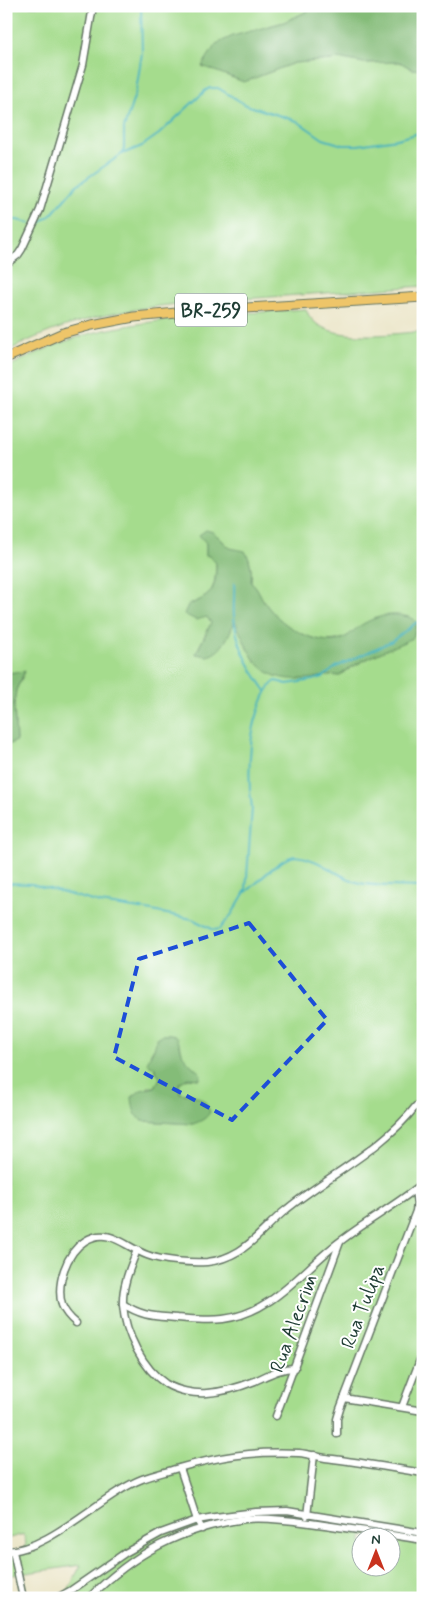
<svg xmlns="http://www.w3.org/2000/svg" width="429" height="1604" font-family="Mynerve,sans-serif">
<rect width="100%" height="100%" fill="#fff"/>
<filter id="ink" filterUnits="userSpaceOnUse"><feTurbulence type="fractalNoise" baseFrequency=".02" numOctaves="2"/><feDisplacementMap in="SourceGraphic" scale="10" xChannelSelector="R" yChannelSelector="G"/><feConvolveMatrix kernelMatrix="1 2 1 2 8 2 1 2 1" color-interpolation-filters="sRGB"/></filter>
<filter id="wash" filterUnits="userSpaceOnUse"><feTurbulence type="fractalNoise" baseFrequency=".0096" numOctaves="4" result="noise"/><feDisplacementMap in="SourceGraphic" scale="20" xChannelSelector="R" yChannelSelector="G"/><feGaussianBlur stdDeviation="1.12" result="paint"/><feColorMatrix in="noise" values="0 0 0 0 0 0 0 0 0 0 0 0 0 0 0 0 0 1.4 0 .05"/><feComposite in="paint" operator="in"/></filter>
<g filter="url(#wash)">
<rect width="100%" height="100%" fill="#e9e3c3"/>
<g fill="#a5dc8d" stroke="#628c60" fill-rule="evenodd">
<path d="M6,6H309L308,11L284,22L265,27L202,66L244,82L294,63L343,59L364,63L400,62L412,69L423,70V286C367,290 312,294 256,298C171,303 83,309 6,352Z"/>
<path d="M306,309C317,345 387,334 416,332L423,330V1598H64L81,1565L6,1576V1555L20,1554L26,1544L24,1534L6,1539V746L16,741L14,705L16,690L25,672L6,673V368C37,352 71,337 105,330C171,316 239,314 306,309ZM218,536L230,548L249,558L251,569V582C259,588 260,597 266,605C286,631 329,656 357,629L407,641C395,645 346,668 340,676L328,675L302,679L255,662L235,620L196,653L211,623L207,617L188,605C213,596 215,589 216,563L211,557L206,555V543ZM180,1043C181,1047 181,1052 183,1055C188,1065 196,1067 200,1079L188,1078L179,1083L180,1093L196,1096L193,1124L143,1121L148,1087H155L160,1078L154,1067L150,1054L156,1045ZM362,1536H392V1566H362Z"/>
</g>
<g fill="#84bc78" stroke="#527c56">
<path d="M309,6H423V70L412,69L400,62L364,63L343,59L294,63L244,82L202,66L216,44L233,36L284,22L308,11Z"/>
<path d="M206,530L213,532L230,548L245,551C251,561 252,571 251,582C259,588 260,597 266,604C280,624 306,640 330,641C342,642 349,635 357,628C369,619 388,612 404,616C410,617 413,618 417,623L413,638C398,645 348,665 340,676C325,674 316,679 302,679C258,682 250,654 235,621C229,634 224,651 208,656L196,654L211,623L207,617L196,620L184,614L188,605C213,596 216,589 216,563L211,557L206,555V543L199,535Z"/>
<path d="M25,671L16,690L14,705L16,741L6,746V673Z"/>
<path d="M161,1035C183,1033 177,1044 184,1057C189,1064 195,1068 201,1074L200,1079L188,1078L179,1083L180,1093C196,1097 203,1094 210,1112C206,1119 201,1121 193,1124L143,1121C134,1116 133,1108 132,1097L141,1090L155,1087L160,1078L154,1067L147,1063C150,1054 157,1047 156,1038Z"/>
</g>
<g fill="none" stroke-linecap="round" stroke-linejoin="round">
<g stroke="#43b2bd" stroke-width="2">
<path d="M122,153L124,149V128L136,91L142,53L141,6"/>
<path d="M6,220H17L30,223"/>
<path d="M38,224L51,215L77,185L122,154L142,146L159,134L206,90L210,88H218L246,105L297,121L323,139L343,145H358L397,139L423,132"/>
<path d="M234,583C235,594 233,605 234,615C235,643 250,669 266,691"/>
<path d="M6,883L32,884L100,903L147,910L192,919L214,930L220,929L232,914L246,890L252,808C249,790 249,764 251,745C252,730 262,689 276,681L287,684L313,680L323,677L336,667L392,641L417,622"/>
<path d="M246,892C259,882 279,858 295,856C321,858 336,877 360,883C376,887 405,886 423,887"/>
</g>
</g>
</g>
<g filter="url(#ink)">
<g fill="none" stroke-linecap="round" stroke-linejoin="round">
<defs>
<g id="minor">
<path d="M6,264L18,255L22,249L40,210L83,65L93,6"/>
<path d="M412,1221L423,1225"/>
<path d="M137,1250C130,1268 122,1286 123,1305C125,1333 143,1369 166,1384C178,1391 194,1394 207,1393C223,1392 240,1387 255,1381C268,1375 280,1368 295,1368"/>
<path d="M123,1304C143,1317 155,1316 177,1318C192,1319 208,1321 223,1319C274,1313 303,1268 342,1240C368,1220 398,1204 423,1183"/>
<path d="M76,1323C70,1318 65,1313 62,1305C56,1284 66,1253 85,1241C109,1226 125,1247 147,1255C162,1261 191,1263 207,1262C218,1261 229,1257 239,1251C257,1240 270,1222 287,1209C330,1174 382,1150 416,1106"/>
<path d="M344,1398L423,1411"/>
<path d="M402,1407L423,1352"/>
<path d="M276,1416L340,1242"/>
<path d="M337,1434V1419L340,1409L416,1211L417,1204L415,1190"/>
<path d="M180,1468L197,1520L202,1529"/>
<path d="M307,1516L314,1455"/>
<path d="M6,1551C49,1551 101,1495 142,1479C153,1475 165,1472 175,1469C220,1456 252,1451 299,1453C310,1454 321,1458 333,1459C363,1463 393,1468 423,1473"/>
<path d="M13,1551L23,1598"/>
<path d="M57,1598L70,1591L125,1553L161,1533L197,1520L215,1517L256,1512L287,1511L423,1533"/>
<path d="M89,1598C134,1553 181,1528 245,1519C266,1517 289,1520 310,1523C348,1528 385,1534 423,1540"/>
</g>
<path id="highway" d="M6,358L63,333L92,325L134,317L198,311L423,297"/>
</defs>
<use href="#minor" stroke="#676" stroke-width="9"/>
<use href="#highway" stroke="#676" stroke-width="11"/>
<use href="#minor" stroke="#fff" stroke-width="6"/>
<use href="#highway" stroke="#eec569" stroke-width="9"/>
</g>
</g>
<path fill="none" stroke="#1d4ed8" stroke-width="4" stroke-dasharray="10 6" stroke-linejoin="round" d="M249,923L327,1020L232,1120L114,1057L139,959Z"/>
<g text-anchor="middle" stroke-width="4" stroke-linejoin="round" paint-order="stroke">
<rect fill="#fff" stroke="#627771" stroke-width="1" x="175" y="293.5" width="72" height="33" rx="4"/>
<g font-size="19" font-weight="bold" fill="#1f3d34">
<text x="211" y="317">BR-259</text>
</g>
<g font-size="20" fill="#1f3d34" stroke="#fff">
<text transform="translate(362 1306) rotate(-69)" y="7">Rua Tulipa</text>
<text transform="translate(293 1323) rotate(-70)" y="7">Rua Alecrim</text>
</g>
</g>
<rect width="429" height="1604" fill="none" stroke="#fff" stroke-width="25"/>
<g transform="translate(376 1552)"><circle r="24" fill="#ffffff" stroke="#a5b1ae"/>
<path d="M0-4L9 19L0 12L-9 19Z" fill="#c8321e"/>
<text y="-8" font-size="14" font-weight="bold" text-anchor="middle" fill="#1f3d34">N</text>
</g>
</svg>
